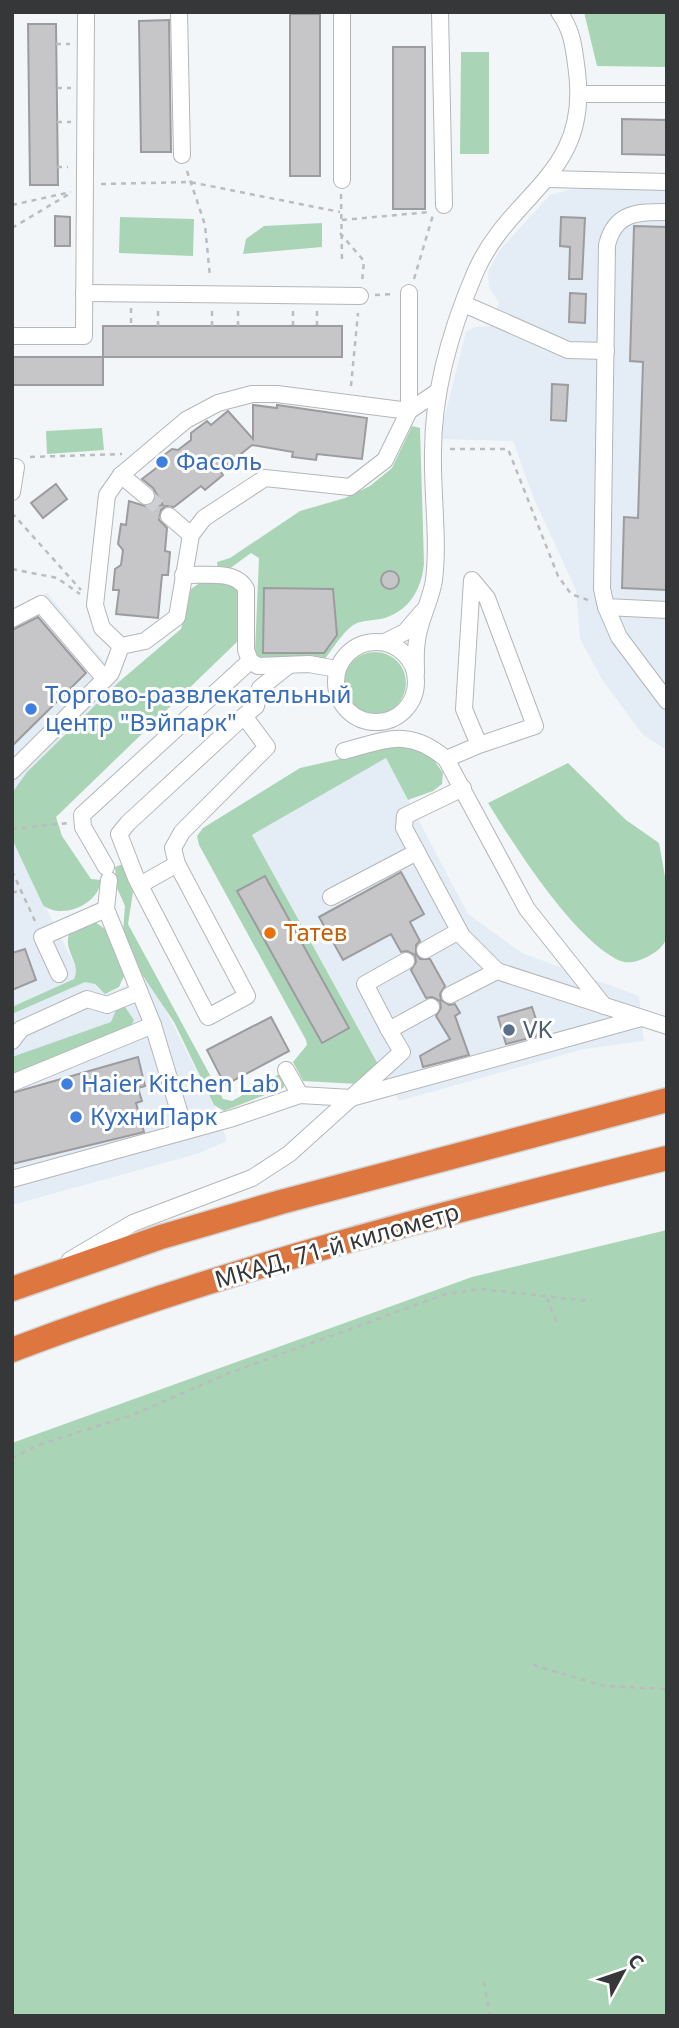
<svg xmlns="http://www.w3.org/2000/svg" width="679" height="2028" font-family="'Noto Sans',sans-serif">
<rect width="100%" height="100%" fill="#f3f6f8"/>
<g fill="#e4edf5">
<path d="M583,186L667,188V750L643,735L603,681L580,639L576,590L534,499L513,441L439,439L466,332L475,327L490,326L499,303L489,287L488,272L499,251L550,195Z"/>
<path d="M47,593L120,681L27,772L12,793V611Z"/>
<path d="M386,758L468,914L522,953L639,996L644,1041L584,1049L399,1101L252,835Z"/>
<path d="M12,839L75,966L101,991L109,993L143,977L162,1003L214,1105L227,1141L200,1153L12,1205Z"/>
</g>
<g fill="#a9d5b6" fill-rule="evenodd">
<path d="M584,12H667V67L597,66Z"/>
<path d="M461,52H489V154H460Z"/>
<path d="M120,217L194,219L193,256L119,253Z"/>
<path d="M322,223V247L243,254L246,239L264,226Z"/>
<path d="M412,426L420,428L424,563C422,588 410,610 385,618C376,620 366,620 357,623C345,628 332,650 324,660L259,658L255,651L259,558L251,553L225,572L218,570L217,562L230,558L300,511L345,498L370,486L392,468ZM264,588L333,589L337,635L324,653H263Z"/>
<path d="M102,428L104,450L47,454L46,431Z"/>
<path d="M201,582L228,583L239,590V640L56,817L62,836L91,879L101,880C99,905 61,920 43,905L12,839V793L27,772L120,681L181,629L191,589Z"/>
<circle cx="375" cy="683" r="31"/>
<path d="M406,744L432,757L443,773L442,784L433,791L408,800L386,758L252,835L384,1075L358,1084L303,1081L293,1062L307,1045L306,1040L199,845L197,836L203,828L300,768Z"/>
<path d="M568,763L626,820L659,843C663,864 674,920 666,939C663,948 654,953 647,957C637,962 627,965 616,959C571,935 516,848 488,803Z"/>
<path d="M123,864L133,892L128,924L223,1099L232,1101L281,1073L286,1083L283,1088L224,1111L214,1105L174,1022L141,973L123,932L125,906L117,888L115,867Z"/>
<path d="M95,922L108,931L124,976L119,987L105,994L95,984L85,982L12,1014V1007L74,979C82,964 63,951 69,934Z"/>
<path d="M125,1007L134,1020L131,1026L12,1075V1057L111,1022L116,1010Z"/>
<path d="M667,1230V2016H12V1443L472,1277Z"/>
</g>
<g fill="#c6c5c8" stroke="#9c9c9e" stroke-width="2">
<rect x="290" y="14" width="30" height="162"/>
<path d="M169,20L171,152H141L139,21Z"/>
<path d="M28,24H56L58,185H30Z"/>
<rect x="393" y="47" width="32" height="162"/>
<path d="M622,119L667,120V155L622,154Z"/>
<path d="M55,216L70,217V246H55Z"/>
<path d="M561,217L585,218L582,279H569L570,247L560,246Z"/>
<path d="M634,226L667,227V590L622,588L624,517L638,518L643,362L630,361Z"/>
<path d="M570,293L586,294L585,323L569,322Z"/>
<rect x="103" y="326" width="239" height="31"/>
<rect x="12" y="357" width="91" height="28"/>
<path d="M552,384L568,385L566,421L551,420Z"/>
<path d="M253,405L277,408V405L367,418L362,459L317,454L316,460L292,457L293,452L252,445L220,471L223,475L205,490L201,486L174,507L166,506L161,510L159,520L167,528L165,551L170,552L168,575H162L158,618L116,614L119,590H113L115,569L121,565L123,550L118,544L121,524L126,525L129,501L145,506L163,505L153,488L142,479L159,466L155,462L172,449L178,450L191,440V433L207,421L211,425L228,411L253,439Z"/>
<path d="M56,484L67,499L43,518L31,503Z"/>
<circle cx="390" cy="580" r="9"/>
<path d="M264,588L333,589L337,635L324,653H263Z"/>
<path d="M38,617L86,673L12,746V630Z"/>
<path d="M401,872L424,914L410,922L420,941L416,945V954L420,959H430L445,986L440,994L441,1000L449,1005L455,1004L460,1013L455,1016L469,1055L423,1067L420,1056L450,1039L436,1016L441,1008L440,1001L432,997L426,998L411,970L416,962L415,955L407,951L401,952L391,934L343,960L319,917Z"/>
<path d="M265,876L349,1028L322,1043L237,891Z"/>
<path d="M25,949L36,980L12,990V953Z"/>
<path d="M532,1007L541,1035L506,1044L498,1017Z"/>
<path d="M271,1017L289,1051L225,1085L207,1050Z"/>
<path d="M138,1057L145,1086L138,1088L142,1101L136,1103L144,1132L12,1164V1093Z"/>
</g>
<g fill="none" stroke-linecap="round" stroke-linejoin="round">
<path stroke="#cdd0d2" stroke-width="16" stroke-dasharray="16 8" stroke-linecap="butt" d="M146,496L169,516"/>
<defs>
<g id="minor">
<path d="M179,12L182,155"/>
<path d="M342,12V180"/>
<path d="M440,12L444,205"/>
<path d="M580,94H667"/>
<path d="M548,179L667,182"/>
<path d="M667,212C637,212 615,212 607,245L602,589L606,607L667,610"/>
<path d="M84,293L360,296"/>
<path d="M409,293V411L437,392"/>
<path d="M464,304L568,350L606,351"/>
<path d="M12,336H84L86,12"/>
<path d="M252,394H277L409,411L385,460L350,487L265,478L204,518L191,535L177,617L145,641L121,646L102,628L95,605L107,495L121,475L186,420L218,403Z"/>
<path d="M12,467H16L12,492"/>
<path d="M121,475L146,496"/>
<path d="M169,516L191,535"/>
<path d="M183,575C203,576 236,569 246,589V650L250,661L258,666L309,664L337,669"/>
<path d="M606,607L619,637L667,701"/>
<path d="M12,619L41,604L105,679"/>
<circle cx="376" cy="682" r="40"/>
<path d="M385,642L405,632L423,611"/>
<path d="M416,673C416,663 415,651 417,641C419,620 431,601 434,580C439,539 432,494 433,452C433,391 451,329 475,273C510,192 590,176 577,72C574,49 573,31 559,12"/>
<path d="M244,716L267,747L182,832L173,848L177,864L247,996L208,1017L136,878L119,834L128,823L244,716L256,706L260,688L288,666"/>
<path d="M344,751C386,740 409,727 446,759L527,909L604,1006"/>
<path d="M446,759L479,745L464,709L472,580L487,598L535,726L479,745"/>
<path d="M12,771L111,673L121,646"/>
<path d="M463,788L405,816L404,828L462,936L497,971"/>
<path d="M106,867L83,827L82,815L250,661"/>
<path d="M109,880L106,909L153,1025L185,1131"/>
<path d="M140,885L177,864"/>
<path d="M331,897L417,852"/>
<path d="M425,950L459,931"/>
<path d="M59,974L42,937L106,909"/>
<path d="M450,995L497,971L667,1026"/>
<path d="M389,1030L365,984L406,961"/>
<path d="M12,1041L21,1029L87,999L107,1005L139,992"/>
<path d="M286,1070L300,1095"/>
<path d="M12,1083L153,1025"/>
<path d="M12,1179L233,1118L300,1095L351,1098L641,1018"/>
<path d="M70,1260L133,1223L252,1178L289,1154L402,1052L389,1030L431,1007"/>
</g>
<g id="highway">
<path d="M12,1289L161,1237L281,1202L667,1100"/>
<path d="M12,1350C225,1269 446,1212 667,1158"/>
</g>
</defs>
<use href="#minor" stroke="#b4b6b8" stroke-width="18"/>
<use href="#highway" stroke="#d3d3d3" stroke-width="27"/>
<g stroke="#babcbe" stroke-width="2.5" stroke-dasharray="5 5" stroke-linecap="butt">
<path d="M56,44H70"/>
<path d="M57,88H71"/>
<path d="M57,122H71"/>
<path d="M57,167H68"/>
<path d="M187,171L205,225L210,277"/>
<path d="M101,184L190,182L340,212"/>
<path d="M341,194L342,261"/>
<path d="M12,205L71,192"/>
<path d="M342,220L430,212"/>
<path d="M12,228L69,194"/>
<path d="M340,233L364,261L362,282"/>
<path d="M414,279L433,215"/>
<path d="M375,295L393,294"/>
<path d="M131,308V326"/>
<path d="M158,311V326"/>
<path d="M238,311V326"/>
<path d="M293,311V325"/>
<path d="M317,311V325"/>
<path d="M212,326V311"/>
<path d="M351,386L358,313"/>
<path d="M450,449H508L558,576L571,594L588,600"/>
<path d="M30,457L122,454"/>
<path d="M12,513L81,590"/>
<path d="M12,569L57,578L80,594"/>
<path d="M12,829L68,823"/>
<path d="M12,871L35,921"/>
<path d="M12,893L21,890"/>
<path d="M547,1298L557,1324"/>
<path d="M12,1458L38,1445L135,1414L229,1373L446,1294L483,1289L588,1301"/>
<path d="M533,1665L605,1686L667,1689"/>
<path d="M484,1982L490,2016"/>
</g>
<use href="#minor" stroke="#fff" stroke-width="16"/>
<use href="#highway" stroke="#dd763f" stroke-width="24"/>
</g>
<g fill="#3f7fe0" stroke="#fff" stroke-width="2.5">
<circle cx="162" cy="462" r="7"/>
<circle cx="31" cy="709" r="7"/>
<circle cx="67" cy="1084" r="7"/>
<circle cx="76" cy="1117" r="7"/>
</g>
<circle fill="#e8710a" stroke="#fff" stroke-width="2.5" cx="270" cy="933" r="7"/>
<circle fill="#5c6f8a" stroke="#fff" stroke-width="2.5" cx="509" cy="1030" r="7"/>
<g text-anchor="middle" stroke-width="6" stroke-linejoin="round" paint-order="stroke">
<g font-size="24" fill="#366cbe" stroke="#fff" text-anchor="start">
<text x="176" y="470">Фасоль</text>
<text x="45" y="703">Торгово-развлекательный<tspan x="45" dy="28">центр "Вэйпарк"</tspan></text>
<text x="81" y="1092">Haier Kitchen Lab</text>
<text x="90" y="1125">КухниПарк</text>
</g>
<g font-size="24" fill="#c56008" stroke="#fff" text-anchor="start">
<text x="284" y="941">Татев</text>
</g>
<g font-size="24" fill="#4e5e75" stroke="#fff" text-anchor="start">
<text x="523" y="1038">VK</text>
</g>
<g font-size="24" fill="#363738" stroke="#fff">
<text transform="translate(337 1246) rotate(-16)" y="8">МКАД, 71-й километр</text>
</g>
</g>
<rect width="679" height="2028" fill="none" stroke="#363738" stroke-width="28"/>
<g transform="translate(623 1972) rotate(50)" stroke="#ffffff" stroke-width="5" paint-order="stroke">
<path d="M0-5L12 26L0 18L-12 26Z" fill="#363738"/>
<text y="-10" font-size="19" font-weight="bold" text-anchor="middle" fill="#363738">С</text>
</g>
</svg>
